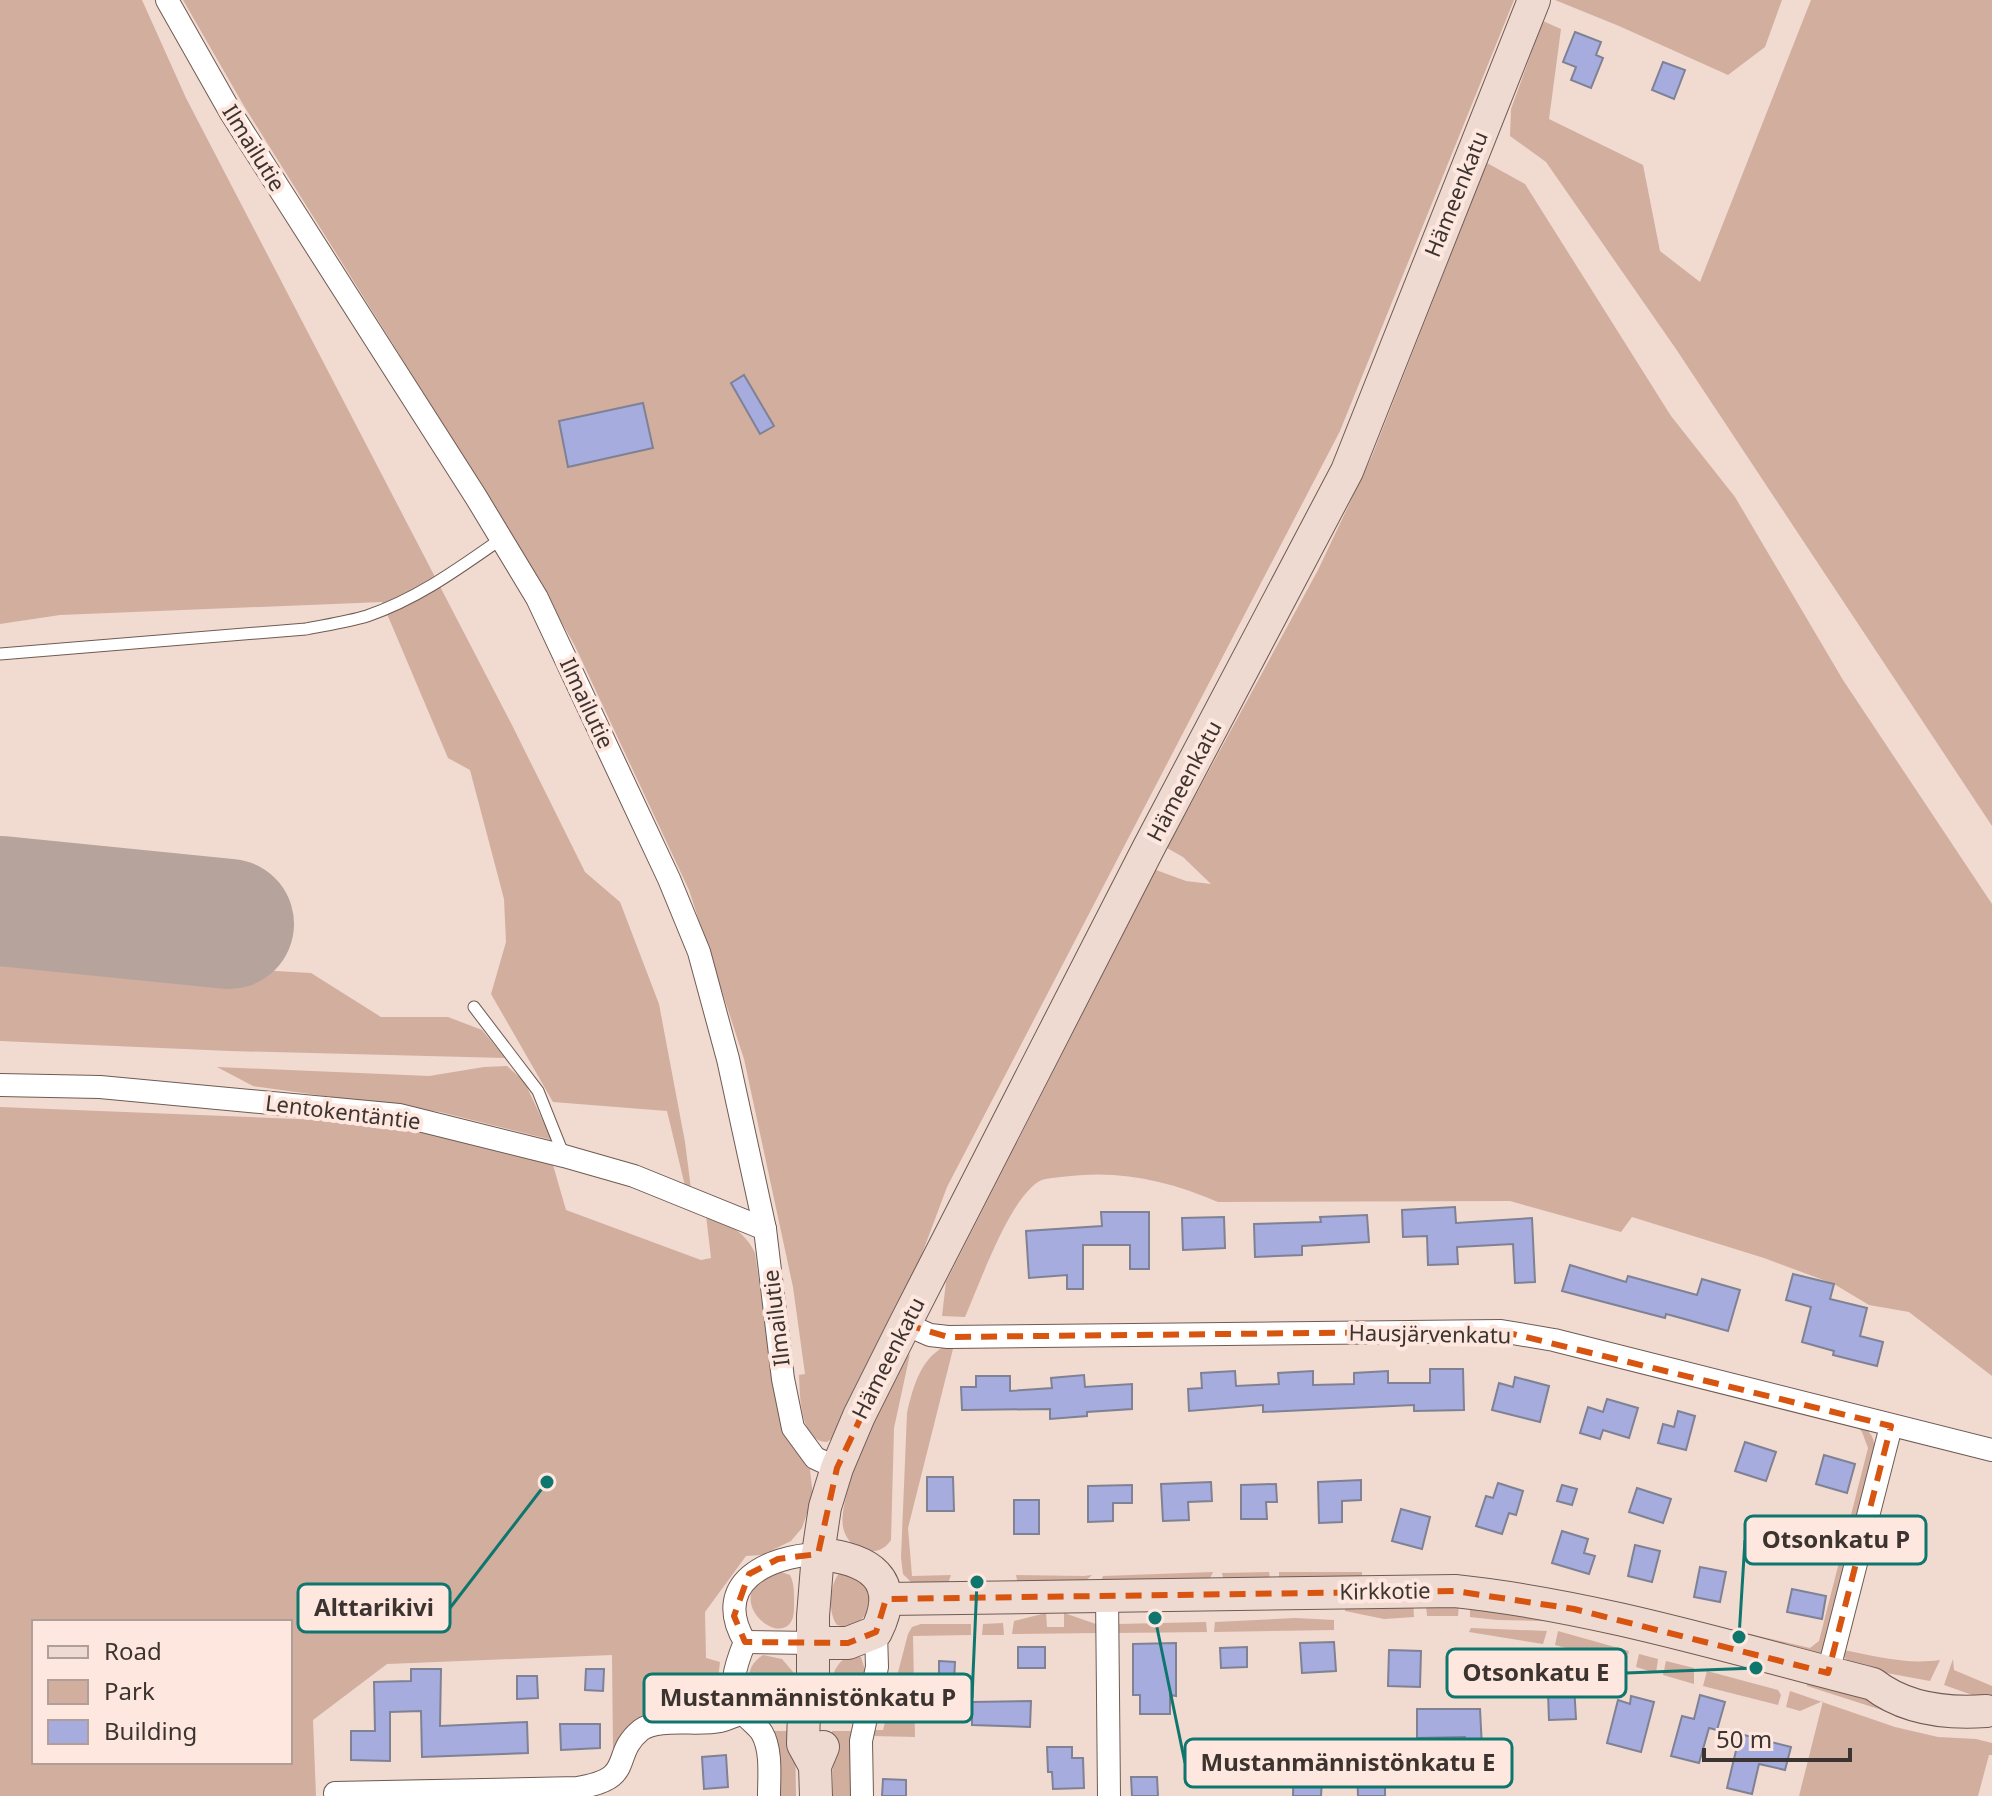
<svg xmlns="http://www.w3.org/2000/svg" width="1992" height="1796" font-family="'Noto Sans',sans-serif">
<rect width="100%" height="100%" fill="#f1dad0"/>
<g fill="#d2ae9f" fill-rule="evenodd">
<path d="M0,0H142L186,98L512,725L585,872L620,902L659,1004L685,1142L691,1189L685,1186L667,1111L553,1102L491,994L506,942L504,899L470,770L448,758L382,602L60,615L0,624Z"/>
<path d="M183,0H1514L1340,431L947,1187L904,1302L835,1436L827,1442C800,1442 800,1395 799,1375L805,1374L793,1287L744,1059L689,890L574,644L498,512L244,106Z"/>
<path d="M1555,0H1782L1765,47L1728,75L1619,26Z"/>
<path d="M1811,0H1992V826L1676,349L1546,162L1510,136L1511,109L1543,21L1561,29L1549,119L1643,165L1660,251L1700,282Z"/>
<path d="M1487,163L1525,184L1671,416L1735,497L1843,680L1992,904V1376L1909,1312L1869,1305L1834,1284L1764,1258L1632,1217L1621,1232L1510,1201L1218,1202C1167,1180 1118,1169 1061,1177C1054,1178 1043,1178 1038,1182C1008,1202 980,1283 965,1317L942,1316L946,1282L1156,870L1186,881L1211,884L1183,857L1167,848L1318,570L1372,456Z"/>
<path d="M0,947L188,966L311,973L381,1017H448L482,1030L505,1058L230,1051L0,1041Z"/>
<path d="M507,1066L524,1081L552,1140L440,1112L253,1086L217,1067L429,1076L484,1067Z"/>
<path d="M0,1107L395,1123L551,1158L566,1210L701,1260L711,1258L706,1215C725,1222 746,1232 755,1253L771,1366L810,1470L813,1496L802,1528L791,1541L762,1555L746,1556L705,1612L706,1658L720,1662L715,1706L706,1712L632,1725L613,1750L612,1655L387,1664L313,1720L316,1796H0ZM34,1622H290V1762H34Z"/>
<path d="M948,1345H954L908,1528L912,1576L951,1575L947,1586L912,1583L903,1574L901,1558L907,1413C913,1387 921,1356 948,1345Z"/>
<path d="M910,1354L894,1428L891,1540C878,1560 851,1552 844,1531C841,1522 843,1510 845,1501C857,1451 881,1404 905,1359Z"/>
<path d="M1855,1424C1868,1428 1876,1436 1874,1451L1822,1653L1818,1655L1813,1651L1690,1620L1810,1648L1819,1641L1868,1448L1862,1432Z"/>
<path d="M778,1571L790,1575C795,1585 794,1596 794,1607C795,1654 732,1614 756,1584C761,1578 771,1575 778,1571Z"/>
<path d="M840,1572L866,1581L872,1604C864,1619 855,1630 837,1625C827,1612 830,1583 840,1572Z"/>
<path d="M1213,1572L1208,1583L1101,1581L1103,1576Z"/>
<path d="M1269,1572L1270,1578L1224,1583L1222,1573Z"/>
<path d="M1279,1572H1362V1577L1279,1580Z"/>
<path d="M1016,1575L1084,1576L1092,1575L1082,1584L1018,1585Z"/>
<path d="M1413,1602L1414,1617L1384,1619L1345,1611V1605Z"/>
<path d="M1459,1603L1458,1616H1427L1426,1604Z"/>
<path d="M1470,1607L1546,1617L1543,1621L1498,1620L1470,1617Z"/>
<path d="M1046,1613L1047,1627H1064V1613L1096,1624L1097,1633L1012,1634L1014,1621Z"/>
<path d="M1295,1618L1334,1620V1630L1214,1632L1215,1622Z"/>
<path d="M1206,1622L1207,1632L1115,1633L1117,1624Z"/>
<path d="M1003,1623L1004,1635H982L983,1624Z"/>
<path d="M921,1624H971V1635L913,1636L915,1737L872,1736L873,1730H883L908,1634L912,1627Z"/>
<path d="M1471,1628L1547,1631L1543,1644L1469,1632Z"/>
<path d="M1558,1631L1629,1651L1626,1664L1555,1645Z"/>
<path d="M1843,1650C1875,1656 1907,1665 1940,1660L1930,1681L1854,1667L1844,1657Z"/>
<path d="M1639,1654L1658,1659L1656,1673L1636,1667Z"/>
<path d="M763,1655L782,1659L794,1673L795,1718H762C751,1697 738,1671 763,1655Z"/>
<path d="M847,1657H861L865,1670L855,1716H833C832,1694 826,1670 847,1657Z"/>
<path d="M1953,1659L1954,1670L1992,1686V1702L1944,1685Z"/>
<path d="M1666,1661L1694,1668V1684L1663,1675Z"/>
<path d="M1707,1671L1778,1690L1781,1695L1778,1705L1703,1686Z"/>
<path d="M1806,1678L1856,1692L1916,1721L1807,1686Z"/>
<path d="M1790,1691L1895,1727L1938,1737L1976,1739L1992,1743V1755H1989L1978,1796H1799L1823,1701L1800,1711L1786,1707Z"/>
<path d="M774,1731H795L796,1796H775Z"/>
<path d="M832,1731H852L853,1796H833Z"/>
</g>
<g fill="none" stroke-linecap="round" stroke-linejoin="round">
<path stroke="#b6a49c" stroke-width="130" d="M0,901L229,924"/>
</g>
<g fill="#a7acdf" stroke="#7f8194" stroke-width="2">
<path d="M1575,32L1601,42L1596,55L1603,58L1591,88L1571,80L1576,67L1563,62Z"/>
<path d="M1663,62L1685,70L1674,99L1652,90Z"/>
<path d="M744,375L774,426L760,434L731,383Z"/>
<path d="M643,403L653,448L568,467L559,421Z"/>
<path d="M1455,1207L1456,1223L1532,1218L1535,1282L1515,1283L1513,1244L1457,1247L1458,1264L1428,1265L1427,1236L1403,1237L1402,1210Z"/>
<path d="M1101,1212H1149V1269H1130V1245H1083V1289H1067V1275L1029,1278L1026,1231L1102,1226Z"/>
<path d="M1367,1215L1369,1242L1302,1246V1255L1255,1257L1254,1224L1321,1222L1320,1217Z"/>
<path d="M1224,1217L1225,1248L1183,1250L1182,1218Z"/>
<path d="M1570,1265L1626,1282L1628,1276L1697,1295L1702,1279L1740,1290L1728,1331L1670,1315L1666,1314L1665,1318L1562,1291Z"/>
<path d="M1793,1274L1834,1284L1830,1299L1867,1308L1860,1336L1883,1342L1877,1366L1833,1355L1834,1351L1802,1342L1811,1307L1786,1300Z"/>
<path d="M1430,1369H1463L1464,1410L1414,1411V1405L1263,1412V1405L1189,1411L1188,1389L1202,1388L1201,1373L1235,1371L1236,1386L1279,1384L1278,1373L1313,1371V1385L1354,1384V1373L1388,1371V1383H1430Z"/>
<path d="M1084,1375L1085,1387L1132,1384V1409L1087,1412V1416L1050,1419V1409L962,1410L961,1387H976V1376H1010V1391L1052,1388L1051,1378Z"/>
<path d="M1515,1377L1549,1386L1540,1422L1492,1410L1499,1383L1513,1387Z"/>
<path d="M1607,1399L1638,1408L1629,1438L1603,1430L1600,1439L1580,1433L1588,1407L1603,1412Z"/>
<path d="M1678,1411L1695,1416L1686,1450L1658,1443L1663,1424L1674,1427Z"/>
<path d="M1745,1442L1776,1452L1766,1481L1735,1471Z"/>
<path d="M1824,1455L1855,1464L1847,1493L1816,1484Z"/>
<path d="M927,1477H953L954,1511H927Z"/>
<path d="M1361,1480V1500L1342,1501V1522L1319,1523L1318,1482Z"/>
<path d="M1211,1482L1212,1501L1188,1502L1189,1520L1163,1521L1161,1484Z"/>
<path d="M1498,1483L1523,1491L1516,1515L1509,1513L1502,1534L1476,1526L1486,1496L1493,1498Z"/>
<path d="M1276,1484L1277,1502H1266L1267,1519H1241V1485Z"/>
<path d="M1132,1485V1503H1113V1521L1088,1522V1486Z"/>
<path d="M1562,1485L1577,1489L1572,1505L1557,1501Z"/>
<path d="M1637,1488L1671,1499L1663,1523L1629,1512Z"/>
<rect x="1014" y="1500" width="25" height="34"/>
<path d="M1401,1509L1430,1517L1422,1549L1392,1541Z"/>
<path d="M1562,1531L1588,1539L1584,1553L1595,1556L1589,1574L1552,1563Z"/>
<path d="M1635,1545L1660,1551L1652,1582L1628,1576Z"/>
<path d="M1700,1567L1726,1572L1720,1602L1694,1597Z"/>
<path d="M1792,1589L1826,1596L1822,1619L1787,1612Z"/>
<path d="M1334,1642L1336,1671L1302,1673L1300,1643Z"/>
<path d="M1176,1643V1696L1170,1695V1714H1140V1695H1133V1644Z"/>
<rect x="1018" y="1647" width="27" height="21"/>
<path d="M1247,1647V1667L1221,1668L1220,1648Z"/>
<path d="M1389,1650L1421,1651L1420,1687L1388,1686Z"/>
<path d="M939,1661L955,1662L954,1682L939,1681Z"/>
<path d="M1573,1668L1576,1719L1549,1720L1548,1693H1552L1550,1670Z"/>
<path d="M411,1669H441L440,1726L527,1722L528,1753L422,1757L421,1711L390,1712V1761L351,1760V1731H375L374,1682L411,1681Z"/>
<path d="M586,1669H604L603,1691L585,1690Z"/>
<path d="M517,1676H537L538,1698L517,1699Z"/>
<path d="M1700,1695L1725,1702L1717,1730L1709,1728L1699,1763L1671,1756L1682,1716L1694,1719Z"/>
<path d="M1631,1696L1654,1702L1641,1752L1607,1743L1618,1700L1630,1704Z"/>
<path d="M1031,1701L1030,1727L972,1725V1702Z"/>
<path d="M1417,1709H1480L1482,1748L1465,1749V1737L1417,1738Z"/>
<path d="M560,1724H600V1748L561,1750Z"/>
<path d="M1740,1734L1791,1747L1785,1770L1759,1764L1752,1794L1727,1788Z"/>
<path d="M1047,1747H1072V1758H1083L1084,1788L1053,1789L1052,1772H1048Z"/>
<path d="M726,1755L728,1787L704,1789L702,1757Z"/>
<path d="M1294,1761L1323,1762L1321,1796H1293Z"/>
<path d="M1357,1762H1378V1779H1385V1796H1358Z"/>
<path d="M1131,1777H1157L1158,1796H1132Z"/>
<path d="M883,1779L906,1780V1796H882Z"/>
</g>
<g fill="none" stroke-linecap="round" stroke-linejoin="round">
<defs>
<g id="lane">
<path d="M0,654L306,629C326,625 347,622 367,616C417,599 458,569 501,539"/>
<path d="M474,1007L538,1091L564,1156"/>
</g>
<g id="street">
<path d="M167,0L231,113L476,497L537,598L669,879L699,952L728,1059L765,1229L783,1379L793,1428L815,1458L837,1468"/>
<path d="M0,1085L100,1087L399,1115L564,1156L634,1176L765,1229"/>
<path d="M905,1324L930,1335L948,1337L1501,1331L1554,1340L1992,1450"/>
<path d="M1107,1594L1109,1796"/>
<path d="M745,1642C735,1666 726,1692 744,1714C750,1721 758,1726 762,1733C772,1750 769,1777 769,1796"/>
<path d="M745,1642C710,1583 768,1556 818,1554"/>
<path d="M745,1642L812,1643"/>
<path d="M1828,1673L1891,1426"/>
<path d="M335,1793L577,1788C638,1778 609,1756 641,1730C658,1717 698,1726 720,1721C727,1720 735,1715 743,1713"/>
<path d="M862,1796L861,1741L877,1667L876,1632"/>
</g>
<g id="secondary">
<path d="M886,1599L1455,1591C1597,1606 1735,1649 1873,1684C1905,1709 1945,1714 1986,1711"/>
<path d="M812,1643H848L876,1632C903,1579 868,1558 818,1554"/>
<path d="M815,1766L803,1744L804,1711L813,1691V1616L818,1554L825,1507L837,1468L859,1416L905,1324L1149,847L1347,471L1534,0"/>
<path d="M816,1796L815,1766L823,1747"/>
</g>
</defs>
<use href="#lane" stroke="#6f5b53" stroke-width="13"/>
<use href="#street" stroke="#6f5b53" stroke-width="24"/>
<use href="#secondary" stroke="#6f5b53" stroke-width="34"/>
<use href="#lane" stroke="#fff" stroke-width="11"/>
<use href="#street" stroke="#fff" stroke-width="22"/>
<use href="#secondary" stroke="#efdad2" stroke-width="32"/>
</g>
<path fill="none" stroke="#d75510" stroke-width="6" stroke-dasharray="16 10" stroke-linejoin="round" d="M905,1324L948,1337L1501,1331L1891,1426L1828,1673L1574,1609L1455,1591L886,1599L876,1632L848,1643L745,1642L734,1616L749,1574L778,1559L818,1554L837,1468Z"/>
<g text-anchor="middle" stroke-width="8" stroke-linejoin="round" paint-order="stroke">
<g font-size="22" fill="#3c3430" stroke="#fee7de">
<text transform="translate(254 148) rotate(58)" y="8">Ilmailutie</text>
<text transform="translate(1456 194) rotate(-68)" y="8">Hämeenkatu</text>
<text transform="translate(587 703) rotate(65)" y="8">Ilmailutie</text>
<text transform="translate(1184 781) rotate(-62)" y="8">Hämeenkatu</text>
<text transform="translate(343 1112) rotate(7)" y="8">Lentokentäntie</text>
<text transform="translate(776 1318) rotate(-97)" y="8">Ilmailutie</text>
<text transform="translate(1430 1334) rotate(1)" y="8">Hausjärvenkatu</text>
<text transform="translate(888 1358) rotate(-63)" y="8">Hämeenkatu</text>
<text transform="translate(1385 1591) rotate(-1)" y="8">Kirkkotie</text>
</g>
</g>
<path fill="none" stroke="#0f766e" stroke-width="3" d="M1739 1637L1745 1540M547 1482L450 1608M1756 1668L1626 1673M977 1582L972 1698M1155 1618L1185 1763"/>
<g fill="#0f766e" stroke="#fee7de" stroke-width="3">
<circle cx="1739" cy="1637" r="8"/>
<circle cx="547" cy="1482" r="8"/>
<circle cx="1756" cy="1668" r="8"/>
<circle cx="977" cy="1582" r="8"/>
<circle cx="1155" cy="1618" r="8"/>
</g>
<g fill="#fee7de" stroke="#0f766e" stroke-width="3">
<rect x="1745" y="1516" width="181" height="48" rx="8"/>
<rect x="298" y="1584" width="152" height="48" rx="8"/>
<rect x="1447" y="1649" width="179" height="48" rx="8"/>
<rect x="644" y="1674" width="328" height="48" rx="8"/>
<rect x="1185" y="1739" width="327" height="48" rx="8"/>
</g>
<g font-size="24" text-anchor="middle" font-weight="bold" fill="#3c3430">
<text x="1836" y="1548">Otsonkatu P</text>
<text x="374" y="1616">Alttarikivi</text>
<text x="1536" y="1681">Otsonkatu E</text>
<text x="808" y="1706">Mustanmännistönkatu P</text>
<text x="1348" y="1771">Mustanmännistönkatu E</text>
</g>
<rect x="32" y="1620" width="260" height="144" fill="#fee7de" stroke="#b09f98" stroke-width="2"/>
<rect x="48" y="1646" width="40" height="12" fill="#efdad2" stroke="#b09f98" stroke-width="2"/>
<text x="104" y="1660" font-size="24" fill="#3c3430">Road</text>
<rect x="48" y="1680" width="40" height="24" fill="#d2ae9f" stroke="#b09f98" stroke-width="2"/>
<text x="104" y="1700" font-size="24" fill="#3c3430">Park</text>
<rect x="48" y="1720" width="40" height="24" fill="#a7acdf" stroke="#b09f98" stroke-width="2"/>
<text x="104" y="1740" font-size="24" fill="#3c3430">Building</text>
<path d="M1704 1748v12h146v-12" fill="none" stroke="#3c3430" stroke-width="4"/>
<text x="1716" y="1748" font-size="24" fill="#3c3430" stroke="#fee7de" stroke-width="6" paint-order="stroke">50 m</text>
</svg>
